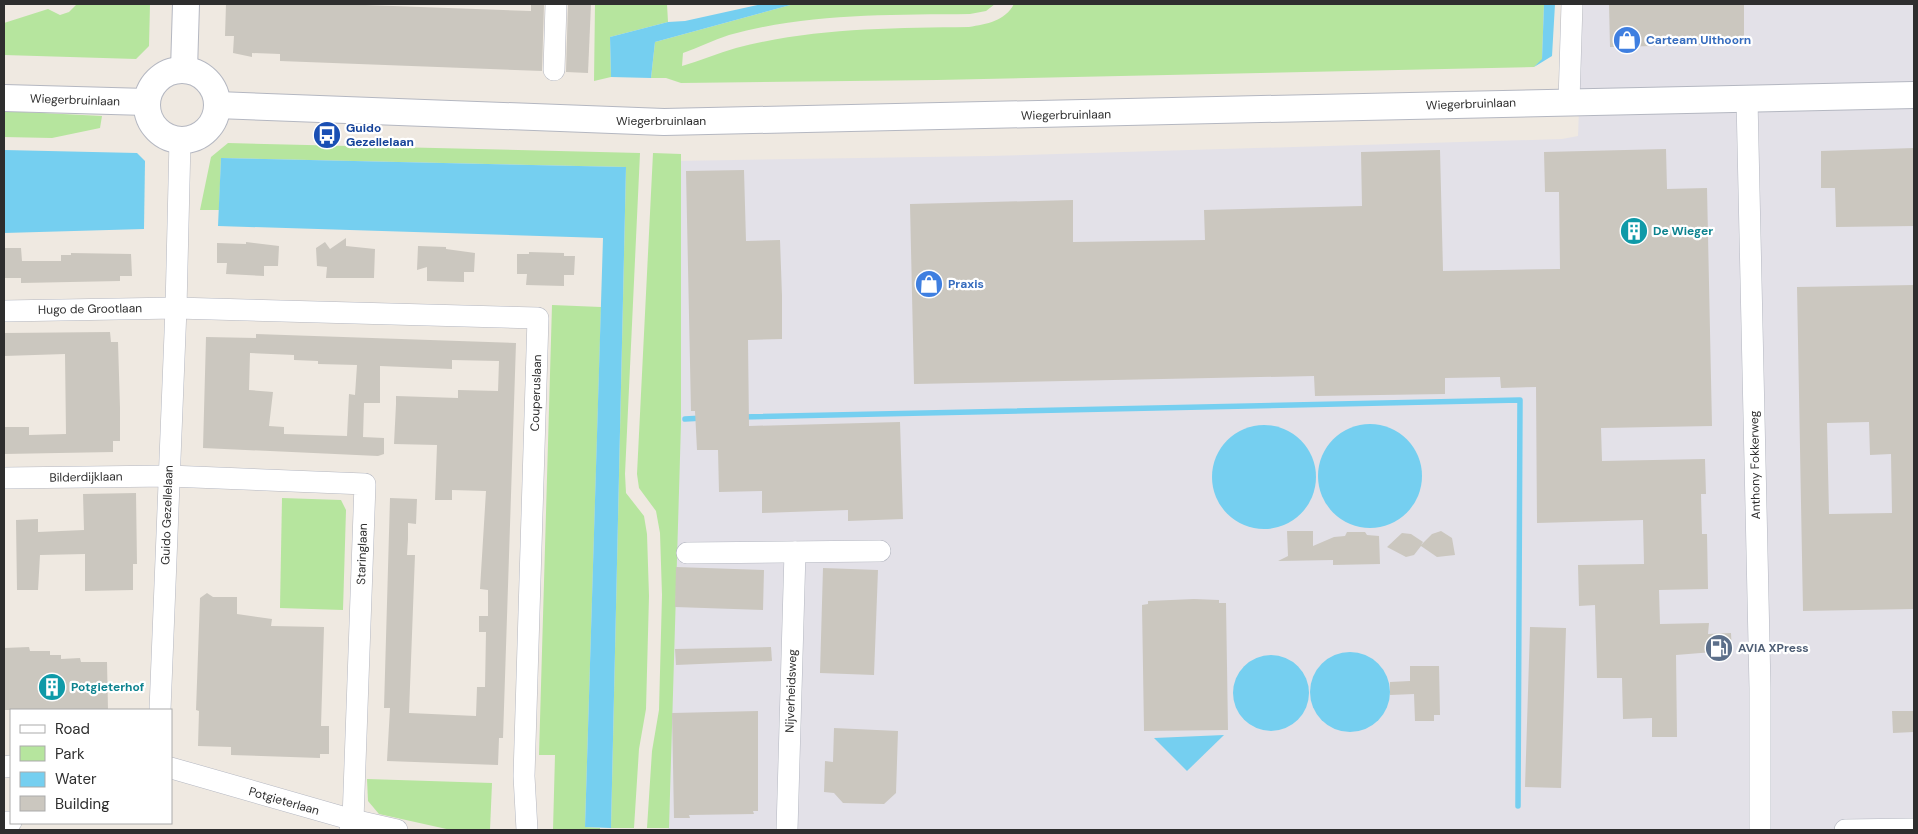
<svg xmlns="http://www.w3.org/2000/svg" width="1918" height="834" font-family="'DM Sans',sans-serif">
<rect width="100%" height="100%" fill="#efe9e1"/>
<path fill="#e3e1e8" d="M1583,4H1914V830H668L673,621V161L989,156L1562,139L1578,136Z"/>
<g fill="#b6e59e">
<path d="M77,4H150L149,46L136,59L4,55V23L48,9L60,15L69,12Z"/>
<path d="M595,4H667L668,22L610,37L611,77L594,81Z"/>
<path d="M794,4H995L986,11L970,14C887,15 810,13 729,35C713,40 698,48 683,53L682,66C700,61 718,53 736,48C812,28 892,28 969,27C987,24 1005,21 1014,4H1544L1542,60L1534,67L937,80L681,83L666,78H651L655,42Z"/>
<path d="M4,111L102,116L100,128L52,138L4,137Z"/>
<path d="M228,143L640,153L625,474L626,493L644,516L647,534L649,596L646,709L639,749L634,828H611L626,167L221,158L219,210H200L211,157Z"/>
<path d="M653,153L681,154V424L669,828H647L652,751L659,710L662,595L660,533L656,511L639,488L637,474Z"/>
<path d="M552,305L601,307L585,827L600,828V830H553L555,755H539Z"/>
<path d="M282,498L341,500L346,510L343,610L280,608Z"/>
<path d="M367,779L492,783L490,830H451L379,814L368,801Z"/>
</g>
<g fill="#75cff0">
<path d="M762,4H794L655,42L651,78L611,77L610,37L668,22L685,21Z"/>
<path d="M1544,4H1555L1552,56L1534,67L1542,59Z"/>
<path d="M4,150L137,153L145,161L144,229L4,233Z"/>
<path d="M221,158L626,167L611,828L585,827L603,238L218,226Z"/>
<circle cx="1370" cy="476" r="52"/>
<circle cx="1264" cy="477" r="52"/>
<circle cx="1350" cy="692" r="40"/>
<circle cx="1271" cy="693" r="38"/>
<path d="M1224,735L1187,771L1154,738Z"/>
</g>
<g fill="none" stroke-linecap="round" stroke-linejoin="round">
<g stroke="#75cff0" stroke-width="5.5">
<path d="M742,417L1520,400L1518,806"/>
<path d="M685,419L703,418"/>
</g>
</g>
<g fill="#cbc7bf" fill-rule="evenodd">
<path d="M226,4H338L531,11V4H544L542,71L280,61V54L252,53V57L233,53L234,36H225Z"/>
<path d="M568,4H591L588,73L566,72Z"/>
<path d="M1609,4H1744V44L1610,47Z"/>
<path d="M1914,148V226L1836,227L1835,188H1821V151Z"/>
<path d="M1666,149L1667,189L1707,188L1712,426L1601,428L1602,461L1705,459L1706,494H1701L1702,534H1707L1708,589L1659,590L1660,624L1709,623L1708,634L1731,633L1732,655L1713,656V652L1676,655L1677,737H1652V718L1623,719L1622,678H1597L1595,605L1579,606L1578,565L1644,564L1643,520L1537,523L1536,387L1501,388L1500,377L1445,378V394L1315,396L1314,376L914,384L910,204L1073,200V242L1205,240L1204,210L1362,206L1361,152L1440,150L1443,271L1560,269L1559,192H1545L1544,152Z"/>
<path d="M744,170L746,241L780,240L782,296V339L748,340L749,426L900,422L903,519L848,521V510L762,513V491L719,492L718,450H697L695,411H691L686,171Z"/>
<path d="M346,238V246L375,249L374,278H326L327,267L317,266L316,248L325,242L330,249Z"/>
<path d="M246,242L279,246L278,266H264V276L226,274L227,263H217V243L246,244Z"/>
<path d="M418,246L446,247V249L475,253L474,272H464V282L427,281V267L417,270Z"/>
<path d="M4,248H21L22,261H61V255H71V253L131,254L132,276H120V281L21,283V278H4Z"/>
<path d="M529,252L564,253V256H575L574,275H564V286L526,285L527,274H517V254H529Z"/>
<path d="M1914,285V609L1803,611L1797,287ZM1869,422L1870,455L1891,454L1892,513L1829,514L1827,423Z"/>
<path d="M110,332L111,342H118L120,408V441H113V452L4,454V427H29V435L66,434L65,354L4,356V333Z"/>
<path d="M256,334L516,343L503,738H499L498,765L387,761L390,708H384L390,498L417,499L416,524L408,523V539L407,555H415L409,713L476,716L477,687H485L486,632H479V616H488V590L480,589L486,491L452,490V500H435L437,445L394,444L396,404V396L458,398V390L498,391L499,361L452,360V369L380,366V403H364L363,437L384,438V454L378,456L203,448L206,337L256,338ZM250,353L294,355V360L318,361V364L357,365L355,395L349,394L347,436L284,434V427L269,426L273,392L249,390Z"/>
<path d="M136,493L137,564H133V590L85,591V554L40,555L38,590H17L16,520L38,519V532L84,530L83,494Z"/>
<path d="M1287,531H1313V546L1334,537L1345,536L1347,532H1365L1367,535L1379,536L1380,564L1333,565V560L1278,561L1288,556Z"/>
<path d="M1441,531L1452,538L1455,555L1437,557L1421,546L1414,555L1406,557L1387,547L1402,533L1411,534L1423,542L1421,545L1432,534Z"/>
<path d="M676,567L764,570L763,610L675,607Z"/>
<path d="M823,568L878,570L874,675L820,673Z"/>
<path d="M207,593L213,597H237V614L272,619L271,626L324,627L321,726H329V754H320V758L231,755V747L198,746L199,711L196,710L200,598Z"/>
<path d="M1194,599L1219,600V603H1226L1228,730L1144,731L1142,605L1148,604V601Z"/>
<path d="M1530,627L1566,628L1561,788L1525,787Z"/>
<path d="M29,647L30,651H50V655H61V659L80,658L81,662H107L108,710H4V648Z"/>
<path d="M771,647L772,661L676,665L675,649Z"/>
<path d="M1410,666H1439L1440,715H1434V721H1415L1414,694L1390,695V682L1410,681Z"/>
<path d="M758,711V811H753L754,814L689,815L690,818H674L672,713Z"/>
<path d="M1892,711H1914V732L1893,733Z"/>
<path d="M834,728L898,731L896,793L884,804L843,803L834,793L824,792L825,761L833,762Z"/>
</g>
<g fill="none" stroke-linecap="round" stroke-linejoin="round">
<defs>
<g id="minor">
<path d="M554,70L556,4"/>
<path d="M1747,99L1760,688V830"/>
<path d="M1569,101L1572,4"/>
<path d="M4,311L176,308L538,318L524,776L527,830"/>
<path d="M4,478L169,476L365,484L353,820L350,830"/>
<path d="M687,553L880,551"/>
<path d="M160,710L176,308L180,141"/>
<path d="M4,767L11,766"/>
<path d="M171,768L353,820L397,830"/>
<path d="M4,822H11"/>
<path d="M787,830L795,552"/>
<path d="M1845,830L1914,829"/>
</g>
<g id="tertiary">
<path d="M184,70L186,4"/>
<circle cx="182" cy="105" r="35"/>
<path d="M4,98L147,102"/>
<path d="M217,105L664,122L1914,95"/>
</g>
</defs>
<use href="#minor" stroke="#b4b7c1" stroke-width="22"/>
<use href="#tertiary" stroke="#b4b7c1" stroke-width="28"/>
<use href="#minor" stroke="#fff" stroke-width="21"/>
<use href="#tertiary" stroke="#fff" stroke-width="26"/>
</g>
<defs>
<symbol id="shop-disc" viewBox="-11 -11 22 22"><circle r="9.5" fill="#3f7fe0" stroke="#fff"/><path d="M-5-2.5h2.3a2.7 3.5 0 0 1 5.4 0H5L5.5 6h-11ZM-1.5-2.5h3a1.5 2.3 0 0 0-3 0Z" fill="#fff"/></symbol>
<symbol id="bus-disc" viewBox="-11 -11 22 22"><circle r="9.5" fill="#1a4fb4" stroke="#fff"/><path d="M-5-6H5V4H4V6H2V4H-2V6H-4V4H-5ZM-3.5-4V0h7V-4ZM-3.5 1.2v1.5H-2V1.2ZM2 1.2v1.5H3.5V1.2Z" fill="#fff"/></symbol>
<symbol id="building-disc" viewBox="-11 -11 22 22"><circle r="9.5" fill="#0f9aa8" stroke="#fff"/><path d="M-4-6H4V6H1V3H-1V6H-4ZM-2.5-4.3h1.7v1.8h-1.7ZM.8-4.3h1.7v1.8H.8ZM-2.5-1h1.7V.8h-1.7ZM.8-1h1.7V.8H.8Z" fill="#fff"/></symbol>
<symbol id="fuel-disc" viewBox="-11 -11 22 22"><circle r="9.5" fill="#5c6f8a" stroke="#fff"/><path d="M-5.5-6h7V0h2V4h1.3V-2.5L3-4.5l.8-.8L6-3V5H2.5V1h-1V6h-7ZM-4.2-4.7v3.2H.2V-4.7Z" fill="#fff"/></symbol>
</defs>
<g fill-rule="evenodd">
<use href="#shop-disc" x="1611" y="24" width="32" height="32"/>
<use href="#bus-disc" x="311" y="119" width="32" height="32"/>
<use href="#building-disc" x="1618" y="215" width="32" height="32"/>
<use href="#shop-disc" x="913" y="268" width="32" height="32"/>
<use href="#fuel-disc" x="1703" y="632" width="32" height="32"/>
<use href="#building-disc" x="36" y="671" width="32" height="32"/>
</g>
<g text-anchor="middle" stroke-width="4.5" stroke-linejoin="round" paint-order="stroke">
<g font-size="12" font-weight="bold" fill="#366cbe" stroke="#fff" text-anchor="start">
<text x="1646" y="44">Carteam Uithoorn</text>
<text x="948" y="288">Praxis</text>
</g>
<g font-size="12" fill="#2e2e2e" stroke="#fff">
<text transform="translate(75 100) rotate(2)" y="4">Wiegerbruinlaan</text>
<text transform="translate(1471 104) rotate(-2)" y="4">Wiegerbruinlaan</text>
<text transform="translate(1066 115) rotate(-1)" y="4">Wiegerbruinlaan</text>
<text x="661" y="125">Wiegerbruinlaan</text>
<text transform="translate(90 309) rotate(-1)" y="4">Hugo de Grootlaan</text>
<text transform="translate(536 393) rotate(-88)" y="4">Couperuslaan</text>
<text transform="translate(1755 465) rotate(-91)" y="4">Anthony Fokkerweg</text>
<text transform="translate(86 477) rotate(-1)" y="4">Bilderdijklaan</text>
<text transform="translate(167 515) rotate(-88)" y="4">Guido Gezellelaan</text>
<text transform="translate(362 554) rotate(-88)" y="4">Staringlaan</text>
<text transform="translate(791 691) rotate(-88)" y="4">Nijverheidsweg</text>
<text transform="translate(284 801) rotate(16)" y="4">Potgieterlaan</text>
</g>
<g font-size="12" font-weight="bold" fill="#164399" stroke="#fff" text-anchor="start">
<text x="346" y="132">Guido<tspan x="346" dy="14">Gezellelaan</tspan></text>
</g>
<g font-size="12" font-weight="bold" fill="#0d838f" stroke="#fff" text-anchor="start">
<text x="1653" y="235">De Wieger</text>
<text x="71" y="691">Potgieterhof</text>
</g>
<g font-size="12" font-weight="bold" fill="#4e5e75" stroke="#fff" text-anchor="start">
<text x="1738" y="652">AVIA XPress</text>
</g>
</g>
<rect width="1918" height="834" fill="none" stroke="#2e2e2e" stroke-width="10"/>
<rect x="10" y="709" width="162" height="115" fill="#ffffff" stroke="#ababab"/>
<rect x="20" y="725" width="25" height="8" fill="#ffffff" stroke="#ababab"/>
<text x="55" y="734" font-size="15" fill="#2e2e2e">Road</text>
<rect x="20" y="746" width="25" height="15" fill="#b6e59e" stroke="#ababab"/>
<text x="55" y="759" font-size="15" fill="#2e2e2e">Park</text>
<rect x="20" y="772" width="25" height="15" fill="#75cff0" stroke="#ababab"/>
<text x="55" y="784" font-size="15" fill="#2e2e2e">Water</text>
<rect x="20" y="796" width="25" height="15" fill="#cbc7bf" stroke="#ababab"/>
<text x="55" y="809" font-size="15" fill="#2e2e2e">Building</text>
</svg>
